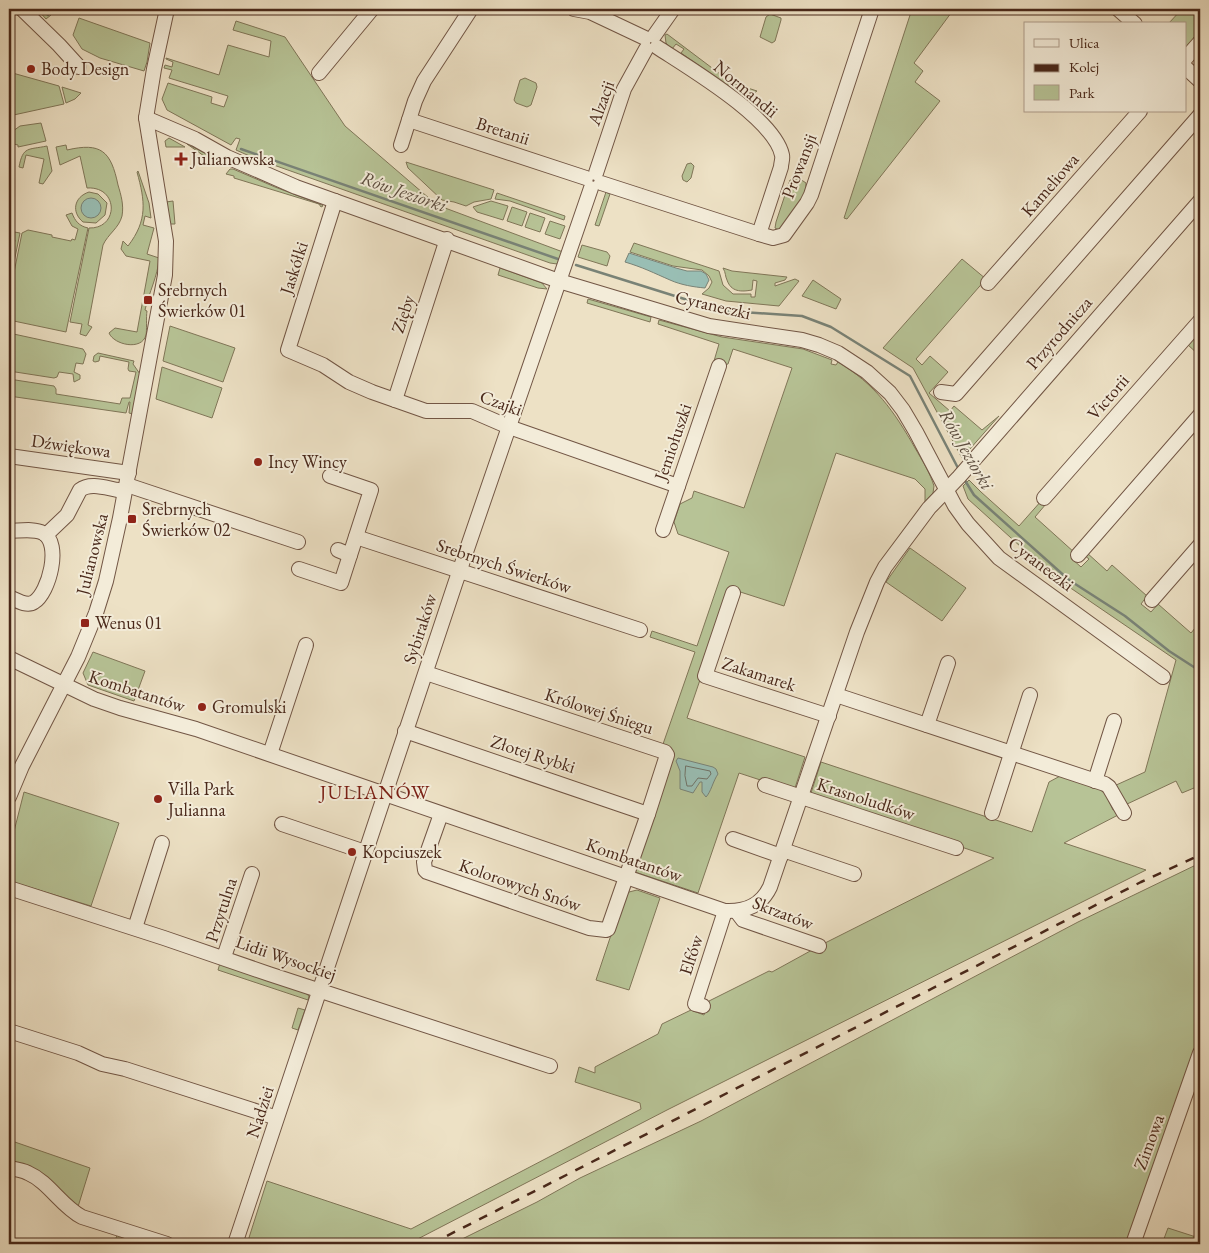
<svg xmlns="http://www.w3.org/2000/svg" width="1209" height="1253" font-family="'EB Garamond',serif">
<rect width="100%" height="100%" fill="#ede1c5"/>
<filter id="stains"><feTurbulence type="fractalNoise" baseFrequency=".004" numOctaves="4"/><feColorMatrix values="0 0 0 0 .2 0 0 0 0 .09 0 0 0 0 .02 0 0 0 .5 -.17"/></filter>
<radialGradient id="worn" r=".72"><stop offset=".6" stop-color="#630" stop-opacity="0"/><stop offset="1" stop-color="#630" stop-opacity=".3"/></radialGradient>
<g fill="#b7c396" stroke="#807658">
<path d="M37,9H53L51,15L46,19Z"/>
<path d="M912,9H954L914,63L923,71L915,82L940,101L847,219L844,218Z"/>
<path d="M1182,9H1200V35L1185,52V24H1168Z"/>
<path d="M770,14L781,18V20L775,41L772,43L760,37L766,17Z"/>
<path d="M79,18L150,43L147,62L144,71L100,58L82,49L73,35Z"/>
<path d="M236,21L285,37L345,126L437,205L563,252L557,264L550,263L254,158L236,150L240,139L236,138L231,145L167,110L162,99L168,83L212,97L211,103L224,107L228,96L169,78L172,70L164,68L165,65L172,67L173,62L166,59V58L219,75L228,45L269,57L271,41L233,30Z"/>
<path d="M667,34L732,83L757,91L747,99L681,53L684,49L676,44L672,49L666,43L665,35Z"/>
<path d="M9,72L59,86L64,104L9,116Z"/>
<path d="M525,78L536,83L537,87L531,105L527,107L516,103L514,100L520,80Z"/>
<path d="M62,87L81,93L75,99L66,103Z"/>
<path d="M41,123L46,141L18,147V145L9,143V137L13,131L20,126Z"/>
<path d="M169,138L185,147H166L165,141Z"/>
<path d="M187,144L215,158L219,162L214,163Z"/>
<path d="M66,145L67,150C101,142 111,151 118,185C121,195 124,205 122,216C119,228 108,234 103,245L88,325L92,327L86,336L80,334L82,324L70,322L89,228C119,229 119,186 87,188L80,156L60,165L56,147Z"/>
<path d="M47,146L52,171L43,184L39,183L44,159L26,155L23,168L19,167C23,146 28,150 47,146Z"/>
<path d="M406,162L494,190L491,199L474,202L466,206L454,202L442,200L408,168Z"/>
<path d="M691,163L694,166L691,178L687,182L683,180L682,176L687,164Z"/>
<path d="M230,169H233L275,187L322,205L323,206L321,207L319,204L234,178V176L226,174Z"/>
<path d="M138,171L149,203L151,218L145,216L143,225L154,228L147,254L159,258C158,276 149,292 145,310L147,311C146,317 147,331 146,335C142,351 114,345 109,333L115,328L137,332L150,261L126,256L121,249L123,241L128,246C148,220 145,201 137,172Z"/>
<path d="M800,179L806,183C806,200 789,218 779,230L775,228L776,222L790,180Z"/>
<path d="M89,192L98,194L107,203L105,215L96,223L83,222C71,212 74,197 89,192Z"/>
<path d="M606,192L610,194L599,226L595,225Z"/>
<path d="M497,193L565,216L564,220L510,201L495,199Z"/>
<path d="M173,201L175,224H171L169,223L166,202Z"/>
<path d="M491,201L508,206L503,220L477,212L473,207Z"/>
<path d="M512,207L527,212L522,226L507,221Z"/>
<path d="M72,213C75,221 79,226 88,228L66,332L9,320V297L22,233L28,230L52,235V237L71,241L72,239L75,240L78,229L72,226L66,215Z"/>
<path d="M530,213L545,218L540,232L525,227Z"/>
<path d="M550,221L565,226L560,239L545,234Z"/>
<path d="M9,231L20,233L9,287V269L15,240L9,238Z"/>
<path d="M634,243L719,271L723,285L733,294H751V297H755L757,281L753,280L752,290C741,292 731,292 727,280C725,276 726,273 723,268L732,271L787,277L785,280L775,283V286L795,279L799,281L779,306L726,301L702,294L709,288L712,282L709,276L702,270L673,266L630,252Z"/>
<path d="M582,245L607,252L610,256L607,266L578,257Z"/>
<path d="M962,259L986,279L916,359L922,365L930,356L948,372L929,393L950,411L954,406L982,430L999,416L962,458L913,368L883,348Z"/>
<path d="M500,268L542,283L547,289L538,288L498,275Z"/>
<path d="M813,280L841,299L836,309L802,296Z"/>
<path d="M588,299L651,317L650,322L587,303Z"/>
<path d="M659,320L722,337L803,349L832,360L831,364L836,365L838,362C875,384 894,411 915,448C922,460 930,473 934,486L933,493L925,502V489L915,479L836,453L784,606L731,589L687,718L805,757L794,791L739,773L698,893L632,871L673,751L662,747L695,652L650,637L652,631L697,646L729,552L678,534L674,522L680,504L692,498L694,491L744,508L792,368L733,349L728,364L724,365L714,361L719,344L658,324Z"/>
<path d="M170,326L235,348L223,382L163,361Z"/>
<path d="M1200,329V356L1187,344Z"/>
<path d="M9,333L83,349L86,354L83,364L76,363L74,372L80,375V379L74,382L73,374L59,372L57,377L54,378L9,371Z"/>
<path d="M98,353L134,361L133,364L140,374L133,414L129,413L130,402H129L126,413L9,396V379L54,386L56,389V394L120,404L122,398H130L136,372L129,371L128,369L129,362L100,356L99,361L95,362L93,361L94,356Z"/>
<path d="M162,367L222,388L212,418L156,399Z"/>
<path d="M969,480L981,492L1019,526L1042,500L1046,504L1035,517L1075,553L1071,558L1081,567L1089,559L1084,555L1086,552L1107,571L1112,565L1147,596L1141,604L1151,612L1158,604L1191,633L1200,622V791L1194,788L1182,793L1176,781L1125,805L1114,786L1145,772L1176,660L1053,576L968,499L963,486Z"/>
<path d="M910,548L966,588L942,621L886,582Z"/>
<path d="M93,652L145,671L134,701L88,685L83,673Z"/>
<path d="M821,762L1032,832L1049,782L1062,775L1103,789L1113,810L1117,809L1120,814L1064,843L1146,870L667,1110L408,1244H247L267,1181L411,1229L641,1109L640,1103L575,1082L579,1067L595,1073V1067L658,1034L662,1024L691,1010L704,1015L709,1001L769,971L772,972L823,944L994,858L810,796Z"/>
<path d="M24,792L119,823L91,906L9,881V851Z"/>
<path d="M1200,863V1045L1129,1244H452L537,1202L580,1178L701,1121L1078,922Z"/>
<path d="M637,890L660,898L629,990L596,980L625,893Z"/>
<path d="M220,963L303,991L309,996L308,1000L218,970Z"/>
<path d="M298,1008L305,1010L298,1030L292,1028Z"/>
<path d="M9,1140L90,1168L77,1210L9,1164Z"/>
<path d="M1168,1228L1196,1237L1194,1244H1162Z"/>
<path d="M118,1232L154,1244H114Z"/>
</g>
<g fill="#99beb4" stroke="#798276">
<circle cx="91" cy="208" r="10"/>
<path d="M629,253L676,268L687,271H701L706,274L709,280L705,288C694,287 681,285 670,280C654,273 642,267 625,262Z"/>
<path d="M678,758L713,767L716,769L718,774C713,781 711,792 706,797L702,792V782H700L693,793L680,789V771L676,761Z"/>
</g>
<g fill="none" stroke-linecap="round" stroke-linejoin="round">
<path stroke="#717367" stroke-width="1" d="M686,766L710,771L711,774L707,779L698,778L692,786H687L685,776Z"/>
<g stroke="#798276" stroke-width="2.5">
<path d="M44,9L48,15"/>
<path d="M241,149L558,259"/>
<path d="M576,265L710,307"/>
<path d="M719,309L727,311L802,316L831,327L910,376L959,470"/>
<path d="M964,479L974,495L1069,580L1125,616L1169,651L1200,671"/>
</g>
<defs>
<g id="minor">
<path d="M22,9L59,45L79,67"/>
<path d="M574,9L590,12L645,38"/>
<path d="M1118,9L1135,24"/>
<path d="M654,36L673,9"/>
<path d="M657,47C689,68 774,118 782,155C783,159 781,163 781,167L759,234"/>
<path d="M1185,59L1200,42"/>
<path d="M1185,67L1200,81"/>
<path d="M319,73L372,9"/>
<path d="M146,118L195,139L227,157L296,187L559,281L709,326L802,340L819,345L838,353L867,372L890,393L903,410L916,432L955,506L968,524L999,558L1163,677"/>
<path d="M409,120L586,178"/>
<path d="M401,145L415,101L424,81L471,9"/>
<path d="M596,173L624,89L646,49"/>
<path d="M601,183L759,234L773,238L784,235L807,203L811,195L872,9"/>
<path d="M335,201L288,350L323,365L349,382L372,392L426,411H472L509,427L678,486"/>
<path d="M988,283L1140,111"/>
<path d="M941,392L956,394L1200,115"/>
<path d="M395,400L447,239"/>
<path d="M9,456L129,473"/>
<path d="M127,485L298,542"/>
<path d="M1044,498L1200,321"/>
<path d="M663,530L719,366"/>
<path d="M9,531C19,531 34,528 43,533C62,543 49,593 34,602C27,607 16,600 9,597"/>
<path d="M46,535L67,515L80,490C90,482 106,488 118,490"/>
<path d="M356,537L640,630"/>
<path d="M338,550L350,555"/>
<path d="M1078,555L1200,415"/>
<path d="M299,569L341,583L371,490L330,476"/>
<path d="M733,593L705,676L829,716"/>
<path d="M1152,600L1200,545"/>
<path d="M9,658L94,699L120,708L196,729L725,911C745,912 761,906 770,887L857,632L877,582L885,567L929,508L959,477L1200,201"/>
<path d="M426,673L665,752L667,755L648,814L608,929L606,930L589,928L427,872L425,870L424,862L441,814"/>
<path d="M836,695L1105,784L1109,787L1124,813"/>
<path d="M927,725L948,663"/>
<path d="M405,731L648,814"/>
<path d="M270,754L306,645"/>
<path d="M1095,781L1114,721"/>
<path d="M765,785L956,848"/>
<path d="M9,797L22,766L78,657L96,613L106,581L120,518L165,275L166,241L146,118L154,69L167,9"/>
<path d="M992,813L1030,695"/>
<path d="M282,824L365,852"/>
<path d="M733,839L781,856"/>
<path d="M783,850L854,874"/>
<path d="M9,888L164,938L269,974L550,1066"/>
<path d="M737,912L743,920L819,946"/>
<path d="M135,928L162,843"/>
<path d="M224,957L252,874"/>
<path d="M703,1006L695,1004L725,911"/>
<path d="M9,1031L78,1053L102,1064L125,1069L271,1116"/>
<path d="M9,1168C15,1169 22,1170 28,1173C49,1182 61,1206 82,1217L167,1244"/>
<path d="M235,1244L455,584L591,188"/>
<path d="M1133,1244L1200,1053"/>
</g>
</defs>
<use href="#minor" stroke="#725645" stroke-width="16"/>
<use href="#minor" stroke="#f3ecd9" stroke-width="14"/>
<path stroke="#49281a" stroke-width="2.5" stroke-dasharray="9 9" stroke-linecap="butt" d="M431,1244L1141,882L1200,855"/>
</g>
<g fill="#8f2418" stroke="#f3ecd9" stroke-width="2">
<circle cx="31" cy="69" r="5"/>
<path d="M178.5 151.5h5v5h5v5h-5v5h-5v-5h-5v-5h5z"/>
<rect x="143" y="295" width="10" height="10" rx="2.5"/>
<circle cx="258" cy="462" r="5"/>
<rect x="127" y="514" width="10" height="10" rx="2.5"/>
<rect x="80" y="618" width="10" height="10" rx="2.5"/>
<circle cx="202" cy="707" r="5"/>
<circle cx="158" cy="799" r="5"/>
<circle cx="352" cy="852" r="5"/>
</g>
<g text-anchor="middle" stroke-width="4" stroke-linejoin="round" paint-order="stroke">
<g font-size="18" fill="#49281a" stroke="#f3ecd9" text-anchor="start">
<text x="41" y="75">Body Design</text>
<text x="191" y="165">Julianowska</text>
<text x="158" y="296">Srebrnych<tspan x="158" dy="21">Świerków 01</tspan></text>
<text x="268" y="468">Incy Wincy</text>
<text x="142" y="515">Srebrnych<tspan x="142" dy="21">Świerków 02</tspan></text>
<text x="95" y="629">Wenus 01</text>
<text x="212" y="713">Gromulski</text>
<text x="168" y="795">Villa Park<tspan x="168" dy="21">Julianna</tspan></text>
<text x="362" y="858">Kopciuszek</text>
</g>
<g font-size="18" fill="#49281a" stroke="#f3ecd9">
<text transform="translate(746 89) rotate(40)" y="6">Normandii</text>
<text transform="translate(601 103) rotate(-70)" y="6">Alzacji</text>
<text transform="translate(503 131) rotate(18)" y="6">Bretanii</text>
<text transform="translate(799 166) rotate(-69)" y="6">Prowansji</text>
<text transform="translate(1050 185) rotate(-49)" y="6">Kameliowa</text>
<text transform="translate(294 268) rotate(-72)" y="6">Jaskółki</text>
<text transform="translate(713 305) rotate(13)" y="6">Cyraneczki</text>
<text transform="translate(403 314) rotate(-72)" y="6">Zięby</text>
<text transform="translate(1059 333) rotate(-49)" y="6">Przyrodnicza</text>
<text transform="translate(1108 397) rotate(-49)" y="6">Victorii</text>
<text transform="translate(501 403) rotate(20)" y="6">Czajki</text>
<text transform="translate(673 442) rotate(-71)" y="6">Jemiołuszki</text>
<text transform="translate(71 446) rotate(8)" y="6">Dźwiękowa</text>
<text transform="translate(92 554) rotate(-76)" y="6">Julianowska</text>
<text transform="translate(1041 564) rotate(37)" y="6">Cyraneczki</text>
<text transform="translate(504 566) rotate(18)" y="6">Srebrnych Świerków</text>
<text transform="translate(420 629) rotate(-72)" y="6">Sybiraków</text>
<text transform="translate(759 674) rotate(18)" y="6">Zakamarek</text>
<text transform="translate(137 691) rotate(18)" y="6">Kombatantów</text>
<text transform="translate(599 711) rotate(18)" y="6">Królowej Śniegu</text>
<text transform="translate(533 754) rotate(18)" y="6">Złotej Rybki</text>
<text transform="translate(866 799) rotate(18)" y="6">Krasnoludków</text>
<text transform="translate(634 860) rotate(19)" y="6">Kombatantów</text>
<text transform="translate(520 885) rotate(19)" y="6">Kolorowych Snów</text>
<text transform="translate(221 910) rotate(-72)" y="6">Przytulna</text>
<text transform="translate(783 913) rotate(21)" y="6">Skrzatów</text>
<text transform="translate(691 955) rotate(-72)" y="6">Elfów</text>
<text transform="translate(286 958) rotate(19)" y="6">Lidii Wysockiej</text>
<text transform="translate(260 1112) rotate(-72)" y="6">Nadziei</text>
<text transform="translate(1149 1142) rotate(-70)" y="6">Zimowa</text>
</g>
<g font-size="19" font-style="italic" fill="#5d4e40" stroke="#f3ecd9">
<text transform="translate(404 191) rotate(19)" y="7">Rów Jeziorki</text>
<text transform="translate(967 449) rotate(60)" y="7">Rów Jeziorki</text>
</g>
<g font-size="20" letter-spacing="1" fill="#7a1f14" stroke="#f3ecd9">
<text x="375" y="799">JULIANÓW</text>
</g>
</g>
<rect width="1209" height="1253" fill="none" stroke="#ede1c5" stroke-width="30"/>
<rect x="10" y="10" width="1189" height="1233" fill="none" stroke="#49281a" stroke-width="2.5"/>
<rect x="15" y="15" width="1179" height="1223" fill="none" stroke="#49281a"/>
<rect x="1024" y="22" width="162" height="90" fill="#f3ecd9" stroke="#af9e8d"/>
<rect x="1034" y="39" width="25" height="8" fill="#f3ecd9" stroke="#af9e8d"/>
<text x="1069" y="48" font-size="15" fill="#49281a">Ulica</text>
<rect x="1034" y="64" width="25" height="8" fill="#49281a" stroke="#af9e8d"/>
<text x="1069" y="72" font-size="15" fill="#49281a">Kolej</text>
<rect x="1034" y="85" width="25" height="15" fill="#b7c396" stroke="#af9e8d"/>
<text x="1069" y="98" font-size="15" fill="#49281a">Park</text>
<rect width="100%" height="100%" filter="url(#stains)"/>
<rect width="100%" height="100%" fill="url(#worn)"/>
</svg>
